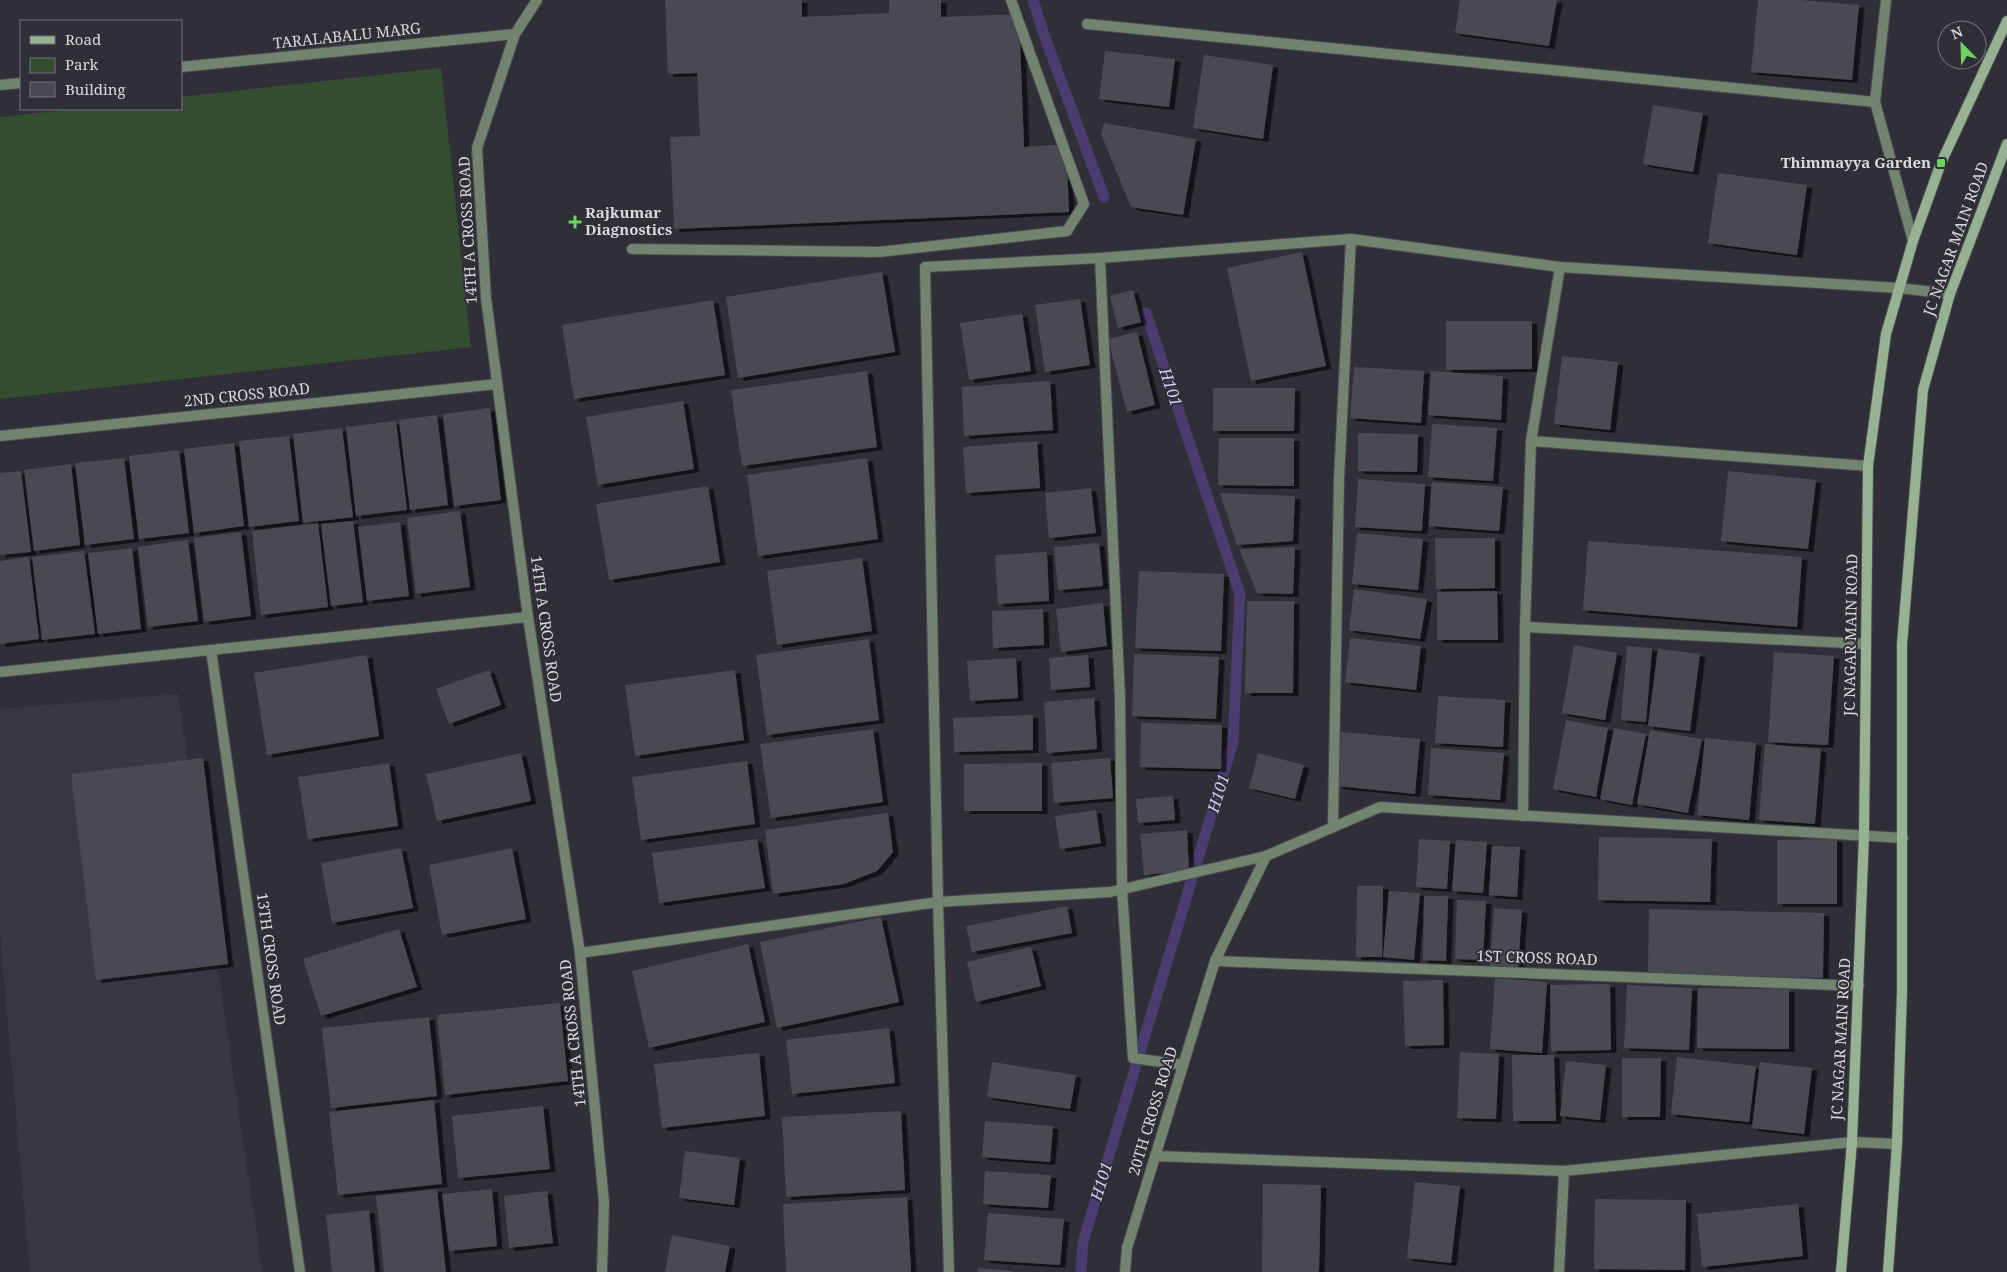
<svg xmlns="http://www.w3.org/2000/svg" width="2007" height="1272" font-family="'Noto Serif',serif">
<defs>
<filter id="shadow"><feDropShadow dx="5.5" dy="3" stdDeviation="0" flood-color="#0009"/></filter>
</defs>
<rect width="100%" height="100%" fill="#302f37"/>
<path fill="#3a3745" d="M178,694L262,1272H30L0,933V709Z"/>
<path fill="#344d31" d="M441,68L471,347L0,399V117L75,109H181V97Z"/>
<g fill="none" stroke-linecap="round" stroke-linejoin="round">
<g stroke="#483d6e" stroke-width="11">
<path d="M1033,0L1043,32L1104,197"/>
<path d="M1081,1272L1083,1242L1233,742L1240,594L1146,313"/>
</g>
</g>
<g fill="#4a4951" filter="url(#shadow)">
<path d="M665,0H802V17L889,13V0H941V17L1019,14L1024,147L1066,144L1069,212L674,229L670,137L700,136L697,73L668,74Z"/>
<path d="M1460,0H1557L1549,46L1455,33Z"/>
<path d="M1758,0H1801L1859,5L1852,80L1751,72Z"/>
<path d="M1105,51L1175,59L1169,107L1099,99Z"/>
<path d="M1204,55L1273,65L1263,139L1193,128Z"/>
<path d="M1653,105L1703,113L1693,172L1643,164Z"/>
<path d="M1104,123L1196,139L1183,215L1131,207L1101,134Z"/>
<path d="M1718,173L1807,185L1797,255L1708,243Z"/>
<path d="M1302,252L1326,366L1251,381L1227,268Z"/>
<path d="M882,272L895,352L738,378L726,297Z"/>
<path d="M1133,290L1141,322L1118,328L1110,296Z"/>
<path d="M1080,299L1090,365L1045,372L1035,305Z"/>
<path d="M713,300L725,375L574,399L562,325Z"/>
<path d="M1022,314L1031,371L969,380L960,323Z"/>
<path d="M1446,321H1532V369L1446,370Z"/>
<path d="M1137,332L1155,405L1127,412L1108,339Z"/>
<path d="M1562,356L1618,362L1610,430L1554,424Z"/>
<path d="M1354,367L1424,371L1421,423L1350,418Z"/>
<path d="M867,371L877,447L742,466L731,390Z"/>
<path d="M1431,371L1503,376L1501,420L1428,415Z"/>
<path d="M1050,381L1053,430L964,436L962,387Z"/>
<path d="M1213,388H1295L1294,431H1213Z"/>
<path d="M683,401L694,469L598,485L586,417Z"/>
<path d="M490,408L501,500L454,506L443,414Z"/>
<path d="M437,415L448,505L410,510L399,420Z"/>
<path d="M396,421L407,510L356,516L346,427Z"/>
<path d="M1432,424L1497,428L1493,481L1428,477Z"/>
<path d="M342,428L353,517L303,523L293,434Z"/>
<path d="M1358,433L1418,434L1417,472L1358,471Z"/>
<path d="M289,436L299,521L249,527L239,441Z"/>
<path d="M1219,438H1294V486L1218,485Z"/>
<path d="M1037,441L1040,488L966,493L963,447Z"/>
<path d="M234,443L244,526L194,533L184,449Z"/>
<path d="M179,450L189,533L139,539L129,456Z"/>
<path d="M124,458L134,539L85,545L75,463Z"/>
<path d="M867,458L878,539L758,556L747,475Z"/>
<path d="M71,464L80,545L34,551L24,470Z"/>
<path d="M21,471L31,552L0,555V473Z"/>
<path d="M1728,471L1816,480L1808,549L1721,541Z"/>
<path d="M1358,479L1425,484L1422,531L1355,527Z"/>
<path d="M1432,482L1503,487L1499,531L1429,526Z"/>
<path d="M708,486L720,562L609,580L596,504Z"/>
<path d="M1091,488L1096,533L1049,538L1045,493Z"/>
<path d="M1220,493L1295,496L1293,541L1237,545Z"/>
<path d="M460,511L470,587L416,594L407,518Z"/>
<path d="M353,521L363,602L331,606L321,524Z"/>
<path d="M400,522L409,596L367,601L358,527Z"/>
<path d="M318,523L328,607L261,615L252,531Z"/>
<path d="M241,532L251,616L204,622L194,538Z"/>
<path d="M1357,533L1423,539L1418,590L1352,584Z"/>
<path d="M1435,538H1495V588L1436,589Z"/>
<path d="M188,540L198,621L148,627L138,547Z"/>
<path d="M1588,541L1802,557L1797,627L1583,610Z"/>
<path d="M1099,543L1103,586L1058,590L1054,547Z"/>
<path d="M1295,547L1293,594L1257,593L1239,549Z"/>
<path d="M132,548L141,629L98,634L88,553Z"/>
<path d="M84,551L95,634L42,640L32,557Z"/>
<path d="M1047,552L1049,601L998,604L995,555Z"/>
<path d="M29,557L39,639L0,644V561Z"/>
<path d="M862,558L872,631L777,645L767,571Z"/>
<path d="M1139,571L1224,574L1221,651L1135,648Z"/>
<path d="M1354,589L1427,599L1420,639L1349,630Z"/>
<path d="M1497,591L1498,640H1437V592Z"/>
<path d="M1247,601H1294L1293,693H1245Z"/>
<path d="M1103,603L1107,646L1061,652L1056,609Z"/>
<path d="M1043,609L1044,645L993,648L992,611Z"/>
<path d="M1350,638L1421,646L1416,690L1345,682Z"/>
<path d="M869,639L879,720L767,735L756,655Z"/>
<path d="M1574,645L1617,653L1605,720L1562,713Z"/>
<path d="M1627,646L1652,648L1646,722L1621,720Z"/>
<path d="M1658,649L1700,654L1690,731L1648,726Z"/>
<path d="M1774,652L1834,656L1828,745L1768,742Z"/>
<path d="M1134,654L1219,657L1216,719L1132,716Z"/>
<path d="M367,655L379,736L267,755L254,673Z"/>
<path d="M1088,655L1090,687L1051,690L1049,658Z"/>
<path d="M1016,658L1018,698L970,701L967,661Z"/>
<path d="M489,670L501,705L449,724L436,689Z"/>
<path d="M735,670L744,740L635,756L625,685Z"/>
<path d="M1438,696L1505,700L1503,747L1435,743Z"/>
<path d="M1094,698L1097,749L1047,753L1044,702Z"/>
<path d="M1033,715V750L954,752L953,718Z"/>
<path d="M1566,720L1608,728L1596,797L1553,789Z"/>
<path d="M1141,723L1222,725L1221,769L1140,767Z"/>
<path d="M1614,728L1646,734L1632,805L1600,799Z"/>
<path d="M873,729L883,802L771,818L760,744Z"/>
<path d="M1650,730L1702,739L1688,813L1637,804Z"/>
<path d="M1341,732L1420,739L1415,794L1337,786Z"/>
<path d="M1705,738L1756,743L1749,820L1697,815Z"/>
<path d="M1765,744L1821,749L1815,824L1759,820Z"/>
<path d="M1431,748L1504,753L1500,800L1428,795Z"/>
<path d="M521,753L531,801L437,821L426,774Z"/>
<path d="M1258,753L1304,765L1295,799L1249,788Z"/>
<path d="M203,758L228,964L96,980L71,774Z"/>
<path d="M1110,758L1113,798L1054,803L1051,763Z"/>
<path d="M747,761L755,824L641,840L632,777Z"/>
<path d="M389,763L398,826L308,839L298,777Z"/>
<path d="M1042,763V811H964V764Z"/>
<path d="M1173,796L1175,820L1138,823L1136,799Z"/>
<path d="M1096,810L1101,843L1060,849L1055,816Z"/>
<path d="M888,813L893,852L877,871L844,884L773,894L765,830Z"/>
<path d="M1187,830L1189,871L1144,875L1140,834Z"/>
<path d="M1599,837L1712,839L1710,902L1598,900Z"/>
<path d="M757,839L765,888L659,903L652,853Z"/>
<path d="M1419,839L1450,841L1447,889L1416,887Z"/>
<path d="M1837,839V904H1777V840Z"/>
<path d="M1456,840L1487,842L1483,893L1452,891Z"/>
<path d="M1492,846L1520,847L1517,897L1489,895Z"/>
<path d="M401,848L413,908L332,923L321,863Z"/>
<path d="M512,848L526,919L442,935L429,865Z"/>
<path d="M1357,886H1383L1382,957H1356Z"/>
<path d="M1389,891L1420,893L1414,960L1383,957Z"/>
<path d="M1424,896H1448L1446,961L1423,960Z"/>
<path d="M1457,900L1486,901L1483,960L1455,959Z"/>
<path d="M1067,906L1072,933L972,952L966,926Z"/>
<path d="M1494,908L1522,910L1518,968L1490,966Z"/>
<path d="M1649,909L1824,913L1823,978L1648,974Z"/>
<path d="M881,917L899,1002L777,1028L760,942Z"/>
<path d="M399,929L417,987L321,1016L303,959Z"/>
<path d="M748,944L765,1022L649,1048L632,971Z"/>
<path d="M1031,947L1041,986L976,1002L967,962Z"/>
<path d="M1495,978L1547,982L1542,1053L1490,1049Z"/>
<path d="M1443,980L1444,1045L1405,1046L1403,981Z"/>
<path d="M1610,984L1611,1050L1551,1051L1550,985Z"/>
<path d="M1627,985L1692,988L1689,1050L1624,1048Z"/>
<path d="M1698,988L1789,989V1049L1697,1048Z"/>
<path d="M560,1003L568,1081L445,1095L437,1015Z"/>
<path d="M429,1017L437,1096L331,1108L322,1028Z"/>
<path d="M889,1028L895,1083L792,1094L786,1040Z"/>
<path d="M1460,1052L1499,1054L1496,1119L1457,1118Z"/>
<path d="M759,1053L765,1116L662,1128L654,1064Z"/>
<path d="M1512,1055H1554L1556,1121H1513Z"/>
<path d="M1677,1057L1756,1066L1749,1122L1671,1114Z"/>
<path d="M1622,1058H1661L1660,1117H1622Z"/>
<path d="M1566,1061L1606,1065L1600,1120L1560,1116Z"/>
<path d="M992,1062L1076,1075L1070,1109L987,1097Z"/>
<path d="M1760,1062L1812,1068L1804,1134L1752,1128Z"/>
<path d="M434,1100L442,1184L338,1195L329,1112Z"/>
<path d="M543,1106L550,1169L458,1178L452,1116Z"/>
<path d="M901,1111L905,1190L786,1197L782,1117Z"/>
<path d="M985,1121L1053,1126L1050,1162L982,1157Z"/>
<path d="M685,1151L740,1158L734,1205L679,1198Z"/>
<path d="M985,1171L1051,1175L1048,1208L983,1204Z"/>
<path d="M1415,1182L1460,1186L1451,1263L1407,1258Z"/>
<path d="M1263,1184L1321,1185L1319,1272H1262Z"/>
<path d="M437,1189L446,1272H384L376,1196Z"/>
<path d="M492,1189L497,1246L449,1251L442,1194Z"/>
<path d="M547,1191L553,1243L509,1248L504,1196Z"/>
<path d="M907,1197L911,1272H786L783,1204Z"/>
<path d="M1595,1199L1686,1200L1685,1270L1594,1269Z"/>
<path d="M1798,1204L1803,1256L1702,1267L1697,1214Z"/>
<path d="M369,1210L375,1272H332L326,1215Z"/>
<path d="M988,1213L1064,1219L1060,1265L984,1260Z"/>
<path d="M672,1235L730,1246L725,1272H665Z"/>
<path d="M978,1268L1012,1271V1272H978Z"/>
</g>
<g fill="none" stroke-linecap="round" stroke-linejoin="round">
<defs>
<path id="service" d="M632,249L879,252L1067,231L1084,204L1011,0"/>
<g id="minor">
<path d="M1886,0L1875,102L1913,241"/>
<path d="M1087,24L1875,102"/>
<path d="M515,34L537,0"/>
<path d="M1100,258L1120,698L1122,889L1133,1058L1183,1065"/>
<path d="M0,436L497,384"/>
<path d="M1531,441L1868,466"/>
<path d="M1525,627L1866,644"/>
<path d="M211,650L300,1272"/>
<path d="M0,672L528,617"/>
<path d="M1523,816L1525,627L1531,441L1560,267"/>
<path d="M1333,827L1339,479L1351,239"/>
<path d="M580,953L938,902L1110,892L1266,856"/>
<path d="M1215,961L1859,986"/>
<path d="M1155,1156L1564,1171L1852,1142L1897,1144"/>
<path d="M949,1272L938,902L925,267L1100,258L1351,239L1560,267L1899,288L1950,294"/>
<path d="M1125,1272L1127,1248L1215,961L1266,856L1380,807L1903,838"/>
<path d="M1559,1272L1564,1171"/>
</g>
<g id="tertiary">
<path d="M181,67L515,34L477,148L486,298L528,617L580,953L604,1202L602,1272"/>
<path d="M0,85L21,83"/>
</g>
<g id="secondary">
<path d="M1841,1272L1852,1142L1864,835L1868,466L1886,334L1913,241L1941,163L2007,21"/>
<path d="M1888,1272L1897,1144L1902,991V644L1923,390L1950,294L2007,144"/>
</g>
</defs>
<use href="#service" stroke="#4b4a52" stroke-width="12"/>
<use href="#minor" stroke="#4b4a52" stroke-width="12"/>
<use href="#tertiary" stroke="#4b4a52" stroke-width="12"/>
<use href="#secondary" stroke="#4b4a52" stroke-width="12"/>
<use href="#service" stroke="#72836f" stroke-width="10"/>
<use href="#minor" stroke="#72836f" stroke-width="10"/>
<use href="#tertiary" stroke="#72836f" stroke-width="10"/>
<use href="#secondary" stroke="#96b292" stroke-width="10"/>
</g>
<g fill="#6ed360" stroke="#302f37" stroke-width="2">
<rect x="1936" y="158" width="10" height="10" rx="2.5"/>
<path d="M572.5 214.5h5v5h5v5h-5v5h-5v-5h-5v-5h5z"/>
</g>
<g text-anchor="middle" stroke-width="4" stroke-linejoin="round" paint-order="stroke">
<g font-size="15" fill="#dad9de" stroke="#302f37">
<text transform="translate(347 36) rotate(-6)" y="5">TARALABALU MARG</text>
<text transform="translate(468 230) rotate(-93)" y="5">14TH A CROSS ROAD</text>
<text transform="translate(1956 239) rotate(-70)" y="5">JC NAGAR MAIN ROAD</text>
<text transform="translate(247 395) rotate(-6)" y="5">2ND CROSS ROAD</text>
<text transform="translate(546 629) rotate(82)" y="5">14TH A CROSS ROAD</text>
<text transform="translate(1851 635) rotate(-89)" y="5">JC NAGAR MAIN ROAD</text>
<text transform="translate(1537 958) rotate(2)" y="5">1ST CROSS ROAD</text>
<text transform="translate(271 959) rotate(82)" y="5">13TH CROSS ROAD</text>
<text transform="translate(573 1033) rotate(-96)" y="5">14TH A CROSS ROAD</text>
<text transform="translate(1841 1039) rotate(-87)" y="5">JC NAGAR MAIN ROAD</text>
<text transform="translate(1153 1111) rotate(-73)" y="5">20TH CROSS ROAD</text>
</g>
<g font-size="15" font-weight="bold" fill="#dad9de" stroke="#302f37" text-anchor="end">
<text x="1931" y="168">Thimmayya Garden</text>
<text x="585" y="218" text-anchor="start">Rajkumar<tspan x="585" dy="17">Diagnostics</tspan></text>
</g>
<g font-size="16" font-style="italic" fill="#d4ccfc" stroke="#302f37">
<text transform="translate(1171 387) rotate(71)" y="6">H101</text>
<text transform="translate(1218 793) rotate(-73)" y="6">H101</text>
<text transform="translate(1101 1181) rotate(-73)" y="6">H101</text>
</g>
</g>
<rect x="20" y="20" width="162" height="90" fill="#302f37" stroke="#74737a"/>
<rect x="30" y="36" width="25" height="8" fill="#96b292" stroke="#74737a"/>
<text x="65" y="45" font-size="15" fill="#dad9de">Road</text>
<rect x="30" y="58" width="25" height="15" fill="#344d31" stroke="#74737a"/>
<text x="65" y="70" font-size="15" fill="#dad9de">Park</text>
<rect x="30" y="82" width="25" height="15" fill="#4a4951" stroke="#74737a"/>
<text x="65" y="95" font-size="15" fill="#dad9de">Building</text>
<g transform="translate(1962 45) rotate(337)"><circle r="24" fill="#302f37" stroke="#74737a"/>
<path d="M0-4L9 19L0 12L-9 19Z" fill="#6ed360"/>
<text y="-8" font-size="14" font-weight="bold" text-anchor="middle" fill="#dad9de">N</text>
</g>
</svg>
